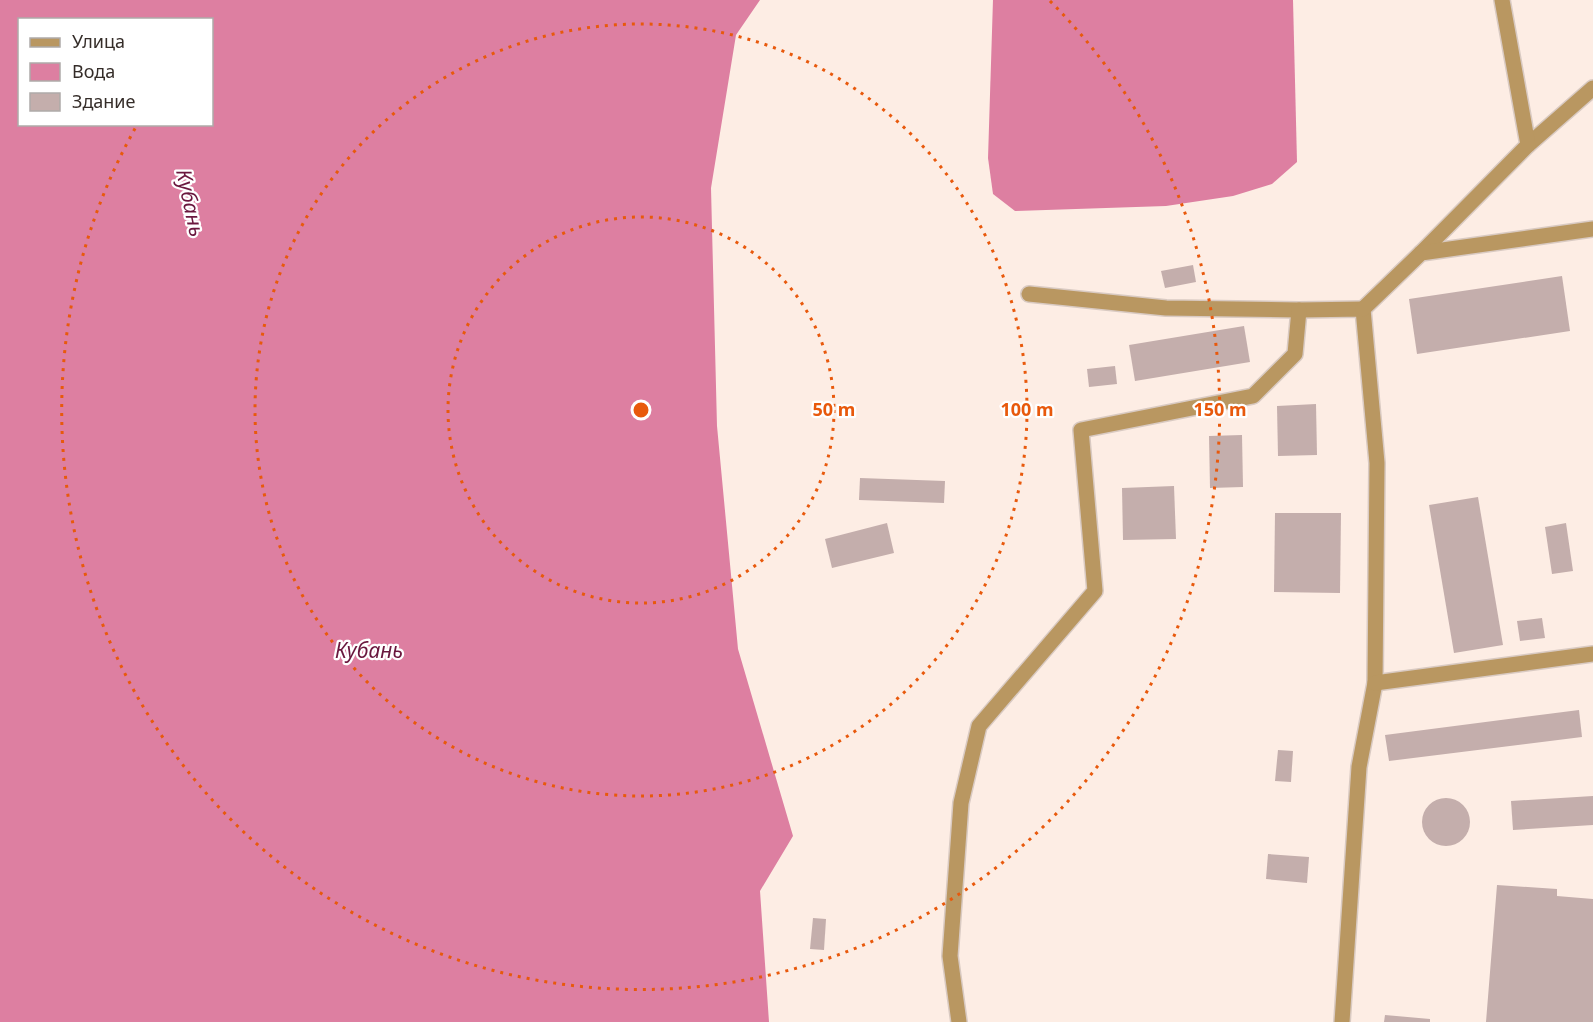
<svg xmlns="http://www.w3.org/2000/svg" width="1593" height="1022" font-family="'Noto Sans',sans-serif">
<rect width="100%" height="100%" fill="#fdede4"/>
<g fill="#dd7fa1" fill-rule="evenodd">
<path d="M0,0H760L736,35L711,188L717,426L738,649L793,836L760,891L769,1022H0ZM20,20H212V124H20Z"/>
<path d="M993,0H1293L1297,162L1272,184L1233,196L1166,206L1015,211L993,194L988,158Z"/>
</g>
<g fill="#c4aeac">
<path d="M1193,265L1196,282L1165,288L1161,271Z"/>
<path d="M1562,276L1570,331L1417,354L1409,299Z"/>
<path d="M1244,326L1250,362L1135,381L1129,345Z"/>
<path d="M1115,366L1117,384L1089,387L1087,369Z"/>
<path d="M1316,404L1317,455L1278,456L1277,406Z"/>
<path d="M1242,435L1243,487L1210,488L1209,436Z"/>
<path d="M860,478L945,481L944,503L859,500Z"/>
<path d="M1174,486L1176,539L1123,540L1122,488Z"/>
<path d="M1478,497L1503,645L1454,653L1429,505Z"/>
<path d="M1275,513H1341L1340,593L1274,592Z"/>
<path d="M887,523L894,553L832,568L825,539Z"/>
<path d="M1566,523L1573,571L1552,574L1545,527Z"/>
<path d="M1542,618L1545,638L1520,641L1517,621Z"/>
<path d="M1579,710L1582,737L1389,761L1385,735Z"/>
<path d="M1278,750L1293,751L1291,782L1275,781Z"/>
<path d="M1593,796V825L1513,830L1511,801Z"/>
<circle cx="1446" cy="822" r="24"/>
<path d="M1268,854L1309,857L1307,883L1266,879Z"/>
<path d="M1497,885L1557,889V896L1593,899V1022H1486Z"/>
<path d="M813,918L826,919L824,950L810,949Z"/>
<path d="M1385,1015L1430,1019V1022H1384Z"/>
</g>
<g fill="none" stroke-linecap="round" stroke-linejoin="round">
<defs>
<g id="minor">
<path d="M1528,145L1593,88"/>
<path d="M1421,253L1528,145L1502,0"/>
<path d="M1029,294L1166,308L1299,310L1363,309L1377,463L1375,683L1359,767L1342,1022"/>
<path d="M1363,309L1421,253L1593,229"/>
<path d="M1375,683L1593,654"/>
<path d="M959,1022L950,956L961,803L979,726L1095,591L1081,430L1253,396L1295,354L1299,310"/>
</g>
</defs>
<use href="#minor" stroke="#d9cac2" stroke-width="18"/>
<use href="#minor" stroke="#b99761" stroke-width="15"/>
</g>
<g fill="none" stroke="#e8590c" stroke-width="3" stroke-dasharray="3 6">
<circle cx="641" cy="410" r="193"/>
<circle cx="641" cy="410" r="386"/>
<path d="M1050 1A579 579 0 1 1 137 125"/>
</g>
<g text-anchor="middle" stroke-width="4.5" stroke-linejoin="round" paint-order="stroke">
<g font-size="21" font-style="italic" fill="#6a173e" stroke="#fff">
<text transform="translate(190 203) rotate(78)" y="7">Кубань</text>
<text x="369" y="658">Кубань</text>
</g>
</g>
<circle cx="641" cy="410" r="9" fill="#e8590c" stroke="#fff" stroke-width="3"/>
<g font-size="18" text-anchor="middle" font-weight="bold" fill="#e8590c" stroke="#fff" stroke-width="4.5" stroke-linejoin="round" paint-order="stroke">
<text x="834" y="416">50 m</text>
<text x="1027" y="416">100 m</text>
<text x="1220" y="416">150 m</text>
</g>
<rect x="18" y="18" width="195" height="108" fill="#ffffff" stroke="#aeaba9" stroke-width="1.5"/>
<rect x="30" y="38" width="30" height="9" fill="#b99761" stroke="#aeaba9" stroke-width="1.5"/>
<text x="72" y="48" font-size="18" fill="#352d29">Улица</text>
<rect x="30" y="63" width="30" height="18" fill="#dd7fa1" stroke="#aeaba9" stroke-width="1.5"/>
<text x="72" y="78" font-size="18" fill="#352d29">Вода</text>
<rect x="30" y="93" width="30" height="18" fill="#c4aeac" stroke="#aeaba9" stroke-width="1.5"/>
<text x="72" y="108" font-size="18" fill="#352d29">Здание</text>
</svg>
